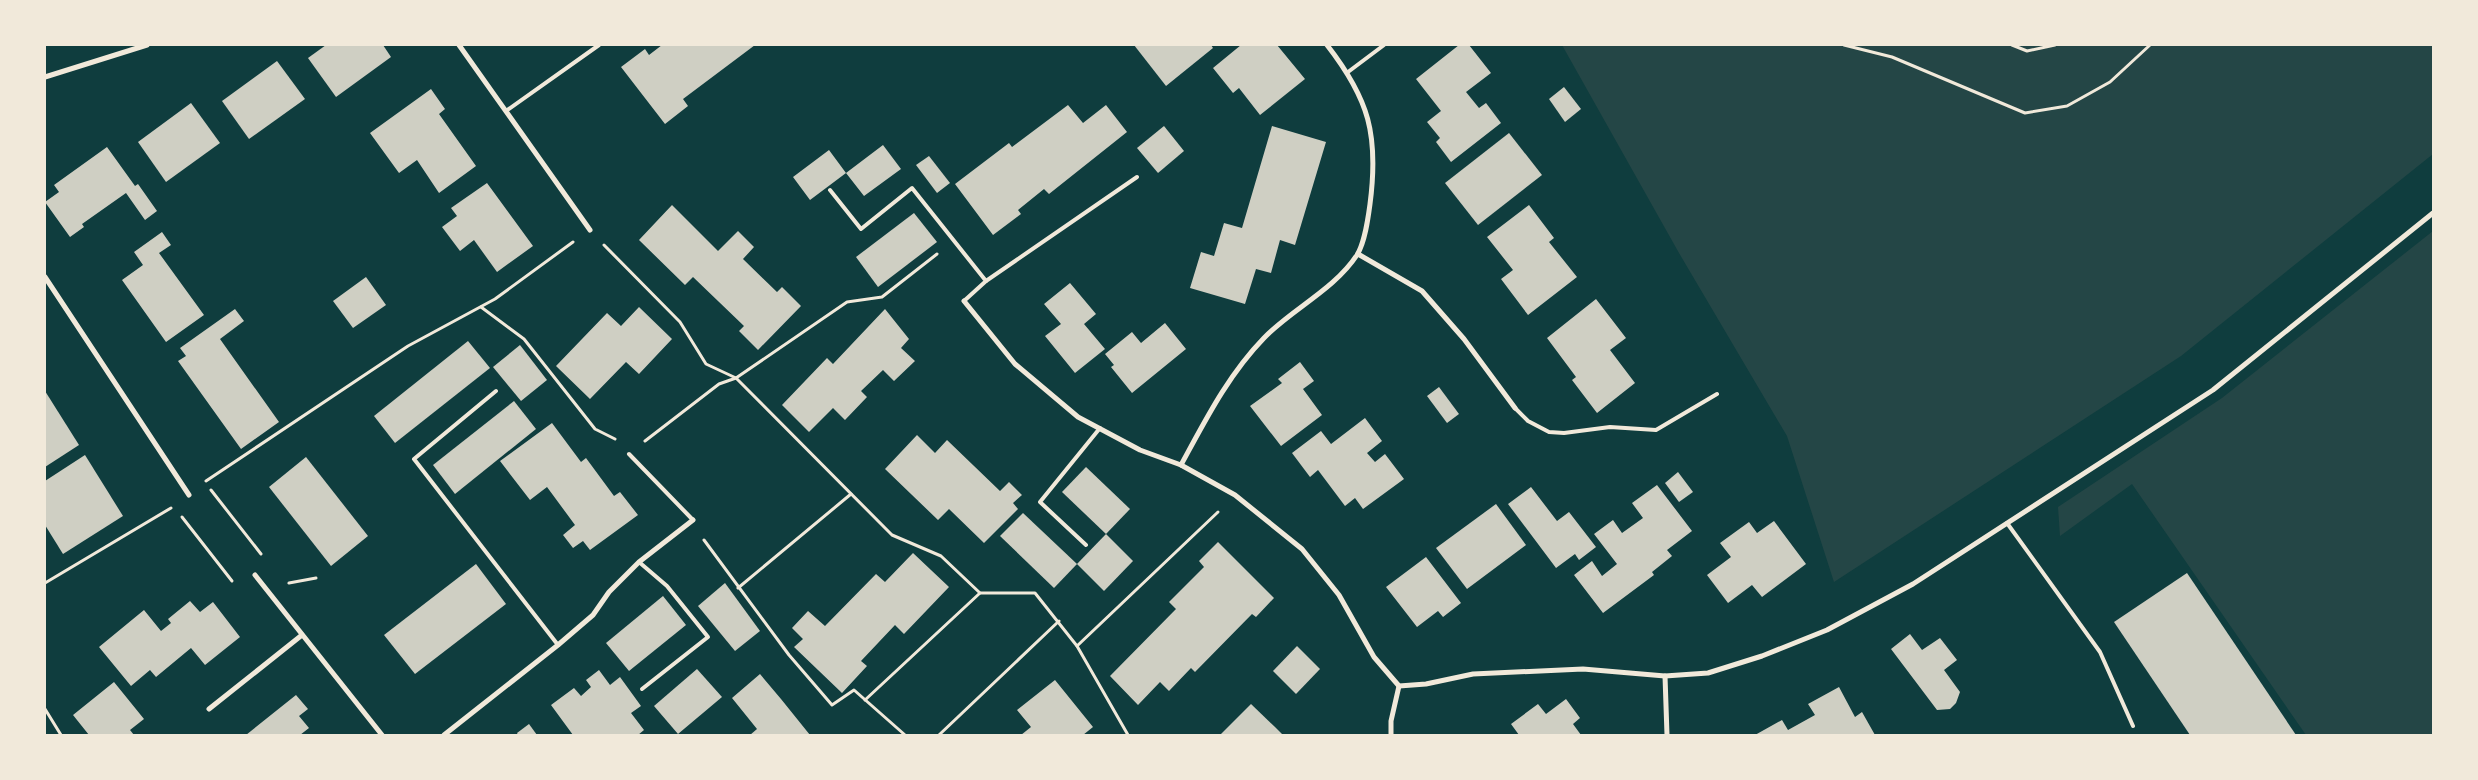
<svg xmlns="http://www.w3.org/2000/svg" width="2478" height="780" font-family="'PT Sans Narrow',sans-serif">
<rect width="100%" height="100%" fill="#0f3d3e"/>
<g fill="#244646">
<path d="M1562,45H2433V154L2181,356L1834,582L1787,436L1679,253Z"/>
<path d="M2433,231V735H2306L2132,484L2060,536L2058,507L2222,398Z"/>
</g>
<g fill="#cfcfc3">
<path d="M326,45H383L391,57L336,97L308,58Z"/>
<path d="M662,45H755L683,99L688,106L665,124L621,67L645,49L649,55Z"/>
<path d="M1134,45H1211L1213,48L1166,86Z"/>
<path d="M1241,45H1277L1305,79L1260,115L1239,88L1233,93L1213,68Z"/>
<path d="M1459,45H1469L1491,73L1466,92L1479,108L1486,103L1501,123L1451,162L1436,142L1440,138L1427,122L1441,111L1416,79Z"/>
<path d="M277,61L305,99L249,139L222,101Z"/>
<path d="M1564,87L1581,109L1565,122L1549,99Z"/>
<path d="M431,89L445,109L439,114L476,166L439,193L417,160L399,173L370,133Z"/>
<path d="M191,103L220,143L166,182L138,142Z"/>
<path d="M1068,105L1083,123L1106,105L1127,132L1049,194L1044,189L1018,210L1021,214L993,235L955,184L1009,143L1012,147Z"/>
<path d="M1164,126L1184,151L1158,173L1137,148Z"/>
<path d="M1272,126L1326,142L1295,245L1280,240L1271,273L1256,269L1245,304L1190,288L1201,252L1214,256L1224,223L1242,228Z"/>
<path d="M1509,133L1542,175L1478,225L1445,183Z"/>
<path d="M883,145L901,169L864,196L846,173L810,200L793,177L829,150L846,173Z"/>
<path d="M107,147L135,186L138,184L157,211L145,220L126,193L82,224L84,227L70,237L45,202L59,192L54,185Z"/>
<path d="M929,156L950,183L937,193L916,165Z"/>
<path d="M487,183L533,246L497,272L474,240L460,251L442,227L457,216L451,208Z"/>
<path d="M672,205L718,251L738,231L754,247L743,259L777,292L782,287L801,306L758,350L739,331L744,326L693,277L685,285L639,240Z"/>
<path d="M1529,205L1554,238L1549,242L1577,277L1528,315L1501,279L1513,270L1487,237Z"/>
<path d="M914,213L937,242L878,287L856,257Z"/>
<path d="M162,232L171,245L159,253L204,315L166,342L122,280L143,265L134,252Z"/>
<path d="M366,277L386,305L353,328L333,301Z"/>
<path d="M1070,283L1096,314L1084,324L1105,349L1075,373L1045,336L1061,324L1044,304Z"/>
<path d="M1596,299L1626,338L1610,350L1635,383L1597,413L1572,380L1576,377L1547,338Z"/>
<path d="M639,307L672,339L639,374L626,362L590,399L556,366L607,313L621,326Z"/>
<path d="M235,309L244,321L220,339L279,422L241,449L178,361L186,356L180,348Z"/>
<path d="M885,309L909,339L901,348L915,361L894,381L883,370L861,391L867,397L845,420L833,408L809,432L782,405L827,358L833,364Z"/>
<path d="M1165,323L1186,349L1132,393L1111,367L1114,365L1105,354L1132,332L1141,343Z"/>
<path d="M468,341L490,368L395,443L374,416Z"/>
<path d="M520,345L547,380L521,401L493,367Z"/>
<path d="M1300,362L1314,381L1303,389L1322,415L1281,446L1250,406L1282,383L1278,379Z"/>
<path d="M1439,387L1459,414L1447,423L1427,396Z"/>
<path d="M45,391L79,445L45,467Z"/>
<path d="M514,401L536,429L455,494L433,465Z"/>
<path d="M1365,418L1382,441L1367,453L1375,462L1385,454L1404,479L1363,509L1355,498L1345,506L1318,470L1310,477L1292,453L1321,431L1331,444Z"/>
<path d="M552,423L581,462L586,458L614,496L620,492L638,515L590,550L583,541L573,548L563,535L575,525L547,487L530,500L500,461Z"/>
<path d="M917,435L935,453L947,440L1000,491L1009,482L1022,495L1013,503L1018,509L984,543L949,509L938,520L885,469Z"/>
<path d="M85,455L123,516L63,554L45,525V481Z"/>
<path d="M306,457L368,536L331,566L269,487Z"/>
<path d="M1086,467L1130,509L1106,534L1062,492Z"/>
<path d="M1678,472L1693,492L1679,502L1665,483Z"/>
<path d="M1657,485L1692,531L1667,550L1672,556L1652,572L1654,575L1603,613L1574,575L1592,561L1602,576L1617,564L1594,534L1613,520L1622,533L1643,518L1632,503Z"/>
<path d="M1531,487L1557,521L1569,512L1596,547L1579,560L1575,554L1556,568L1508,504Z"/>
<path d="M1496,504L1526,545L1467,589L1436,548Z"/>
<path d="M1023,513L1077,564L1054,588L1000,536Z"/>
<path d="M1774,521L1806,564L1762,597L1752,585L1728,603L1707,575L1731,557L1720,543L1749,522L1757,533Z"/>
<path d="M1106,534L1133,561L1104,591L1077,564Z"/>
<path d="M1218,542L1274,598L1256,617L1252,614L1195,672L1191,668L1169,691L1160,682L1138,705L1110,676L1176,609L1169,602L1204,567L1199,561Z"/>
<path d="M913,553L949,587L904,634L895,625L861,661L867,666L842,693L794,647L803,639L792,628L808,611L825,626L876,574L885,582Z"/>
<path d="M1426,557L1461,603L1443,617L1438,611L1417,627L1386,587Z"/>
<path d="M476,564L506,604L415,674L384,635Z"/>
<path d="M2187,573L2296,735H2190L2114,622Z"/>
<path d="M725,583L760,631L735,651L698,606Z"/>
<path d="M663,596L686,625L629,671L606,643Z"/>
<path d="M190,601L200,612L213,602L240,637L205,665L191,648L156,677L150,670L131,686L99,647L144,610L161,631L171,623L168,619Z"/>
<path d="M1910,634L1922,650L1940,638L1957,660L1944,670L1960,692L1956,703L1950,709L1937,710L1891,649Z"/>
<path d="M1297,646L1320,669L1296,694L1273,671Z"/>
<path d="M697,669L722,697L678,734L654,706Z"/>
<path d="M599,670L610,685L620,677L641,706L631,713L644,730L638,735H573L551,705L574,688L581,696L591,687L586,680Z"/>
<path d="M760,674L781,699L810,735H750L757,729L732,698Z"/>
<path d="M1055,680L1093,727L1083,735H1021L1031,727L1017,710Z"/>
<path d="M114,682L144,719L130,730L134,735H89L73,715Z"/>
<path d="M1839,687L1855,717L1862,712L1875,735H1755L1782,720L1788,730L1815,715L1808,704Z"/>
<path d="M296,695L308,709L299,716L309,728L300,735H246Z"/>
<path d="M1566,699L1580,718L1573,724L1581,735H1519L1511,724L1538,704L1546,714Z"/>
<path d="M1251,704L1275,727L1283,735H1220Z"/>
<path d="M529,724L537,735H518L517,733Z"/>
</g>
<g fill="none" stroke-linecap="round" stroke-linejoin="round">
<g stroke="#f1e9da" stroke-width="3">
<path d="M1844,45L1892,57L2025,113L2067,106L2110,82L2150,45"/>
<path d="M2012,45L2027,51L2055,45"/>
<path d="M604,245L680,322L706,364L736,378L892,535L941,556L980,593H1035L1077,646L1128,735"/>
<path d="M481,307L524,339L595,429L615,439"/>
<path d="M645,441L719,384L736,378L847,302L882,297L937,254"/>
<path d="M206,481L408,346L495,299L573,242"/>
<path d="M211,490L261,554"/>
<path d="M182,517L232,581"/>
<path d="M704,540L789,655L832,705L854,690L905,735"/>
<path d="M45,583L171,508"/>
<path d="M289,583L316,578"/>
<path d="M738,588L851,494"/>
<path d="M1077,646L1218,512"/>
<path d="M865,700L980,593"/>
<path d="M45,709L61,735"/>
<path d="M939,735L1059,621"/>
</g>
<g stroke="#f1e9da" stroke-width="4">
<path d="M1348,72L1384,45"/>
<path d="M506,111L599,45"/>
<path d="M830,190L861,229L912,188L986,281L964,301"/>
<path d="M986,281L1137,177"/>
<path d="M496,391L414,459L558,645"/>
<path d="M1515,408L1528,421L1549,432L1564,433L1610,427L1656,430L1717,394"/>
<path d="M629,454L693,520"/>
<path d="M2007,523L2100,652L2133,726"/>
<path d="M1086,545L1040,502L1100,428"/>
<path d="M639,562L667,586L708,637L642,689"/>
</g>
<g stroke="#f1e9da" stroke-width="5">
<path d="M459,45L590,230"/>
<path d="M45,77L147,45"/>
<path d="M1358,254L1422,291L1464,339L1515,408"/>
<path d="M45,277L189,495"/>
<path d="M964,301L1015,364L1078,417L1140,450L1181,465L1235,495L1302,549L1339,595L1374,657L1399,686L1426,684L1473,674L1583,669L1665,676L1708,673L1762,656L1827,630L1913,584L2213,390L2433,213"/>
<path d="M1181,465C1205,421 1228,375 1264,338C1292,309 1334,290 1357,255C1365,242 1368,219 1370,204C1379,135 1369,99 1327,45"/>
<path d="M255,575L382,735"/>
<path d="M1665,676L1667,735"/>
<path d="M209,709L302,635"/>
<path d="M444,735L558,645L593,615L609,592L639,562L693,520"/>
<path d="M1391,735V721L1399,686"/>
</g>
</g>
<rect width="2478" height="780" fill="none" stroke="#f1e9da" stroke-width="92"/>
</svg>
